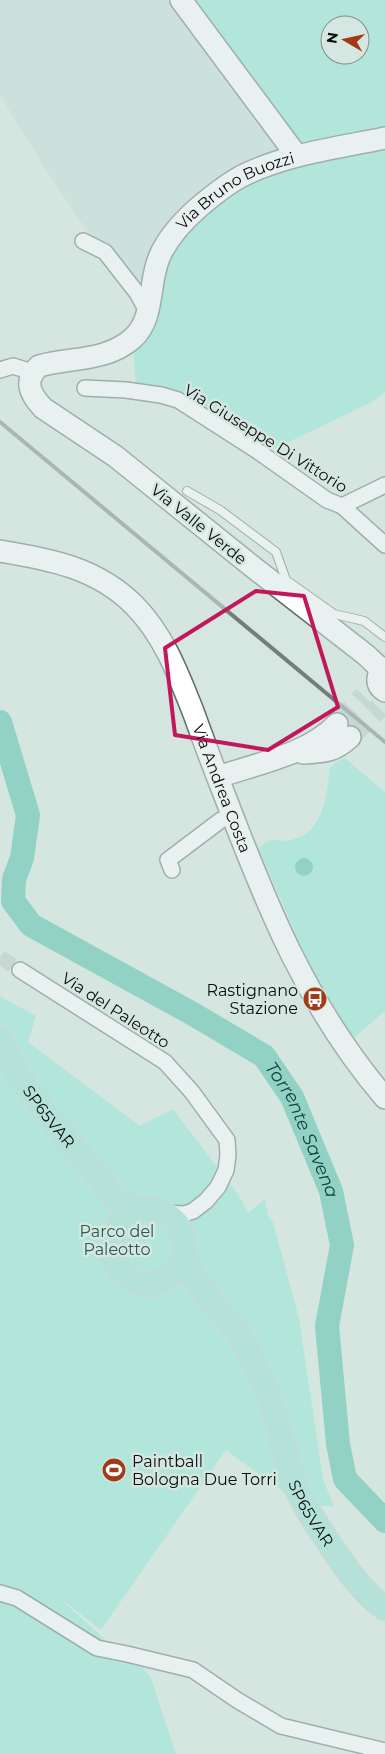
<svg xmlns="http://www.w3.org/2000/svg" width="385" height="1754" font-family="Montserrat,sans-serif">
<rect width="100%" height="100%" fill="#d6e6e1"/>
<path fill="#c3dbd4" d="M0,0H190L288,157L142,304L112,268L44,167L0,95Z"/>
<g fill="#8ae7d0" fill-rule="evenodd">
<path d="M190,0H385V392L372,402L266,453L229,430L136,388L133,344L173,229L288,157ZM330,25H360V55H330Z"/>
<path d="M345,758L385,792V1011L353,1039L312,971L258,848C262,845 267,841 271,840C278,839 285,842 291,840C324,833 326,796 330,768L335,762Z"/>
<path d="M0,996L36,1016L28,1042L140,1126L173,1109L240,1197L248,1213L265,1199L268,1216L273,1222L299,1318L323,1479L334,1507L298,1503L226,1450L101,1630L65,1602H64L114,1648L136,1660L151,1678L176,1754H0Z"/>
</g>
<circle fill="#3ebaa0" cx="304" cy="867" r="9"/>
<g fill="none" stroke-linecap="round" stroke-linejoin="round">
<path stroke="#3ebaa0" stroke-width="24" id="s1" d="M0,722L28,815L22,858L14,879L13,901L31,925L193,1014L264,1056L292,1097L331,1191L342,1245L327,1326L338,1444L345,1479L385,1521"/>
<path stroke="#b7c6c1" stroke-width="15" stroke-dasharray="15 8" stroke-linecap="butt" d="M0,957L20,970"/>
<g stroke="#b7c6c1" stroke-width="21" stroke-dasharray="21 11" stroke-linecap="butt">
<path d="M337,724L364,696"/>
<path d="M350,737L379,708"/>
</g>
<defs>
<path id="lane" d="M187,491L220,510L276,552L286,580L334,614L364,621L385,637"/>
<g id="street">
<path d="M83,241L105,252L137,293L148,313"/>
<path d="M0,370L13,366L32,372"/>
<path d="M85,388L126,390L161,395L178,400L259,452L327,500L342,506L385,545"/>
<path d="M342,506L385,485"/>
<path d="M172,870L168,860L221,820L232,815"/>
<path d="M20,970L165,1062L192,1092L227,1140L228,1155L226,1170L218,1187L206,1201L193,1211L184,1214L163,1213"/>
<path d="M0,1593L17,1598L97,1648L127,1654L193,1670L237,1700L281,1726L385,1751"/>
</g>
<g id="secondary">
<path d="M181,0L297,156"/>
<path id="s2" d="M0,551C50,559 97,568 134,605C164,635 179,676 194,714C204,742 215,771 226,799C268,909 308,1008 385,1098"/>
<path d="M385,668C376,674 375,685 385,691"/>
<path id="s3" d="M382,670L366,655L253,567L115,456L43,408C30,394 23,381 39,366C70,357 105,362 132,339C155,319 148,284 159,258C167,238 183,221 199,207C212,196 227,184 242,176C286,154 337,148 385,138"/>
<path d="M303,753C324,752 334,752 350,737"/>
<path d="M218,777C256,764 309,754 337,724"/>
</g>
<g id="primary">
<path id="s4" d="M0,1039L19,1076L47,1115L109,1190L118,1200L139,1211"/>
<path id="s5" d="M185,1253C165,1310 97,1280 114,1233C117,1223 128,1214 138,1211C158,1205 180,1219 184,1240C185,1244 184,1250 185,1254C190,1269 199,1285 208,1298C221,1315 238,1328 248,1348C258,1369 268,1392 275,1415C283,1438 287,1464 296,1487C304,1508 323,1533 335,1552C347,1570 367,1597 385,1608"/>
</g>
</defs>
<use href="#lane" stroke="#5e6c68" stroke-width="10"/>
<use href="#street" stroke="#5e6c68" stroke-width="18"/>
<use href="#secondary" stroke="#5e6c68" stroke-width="24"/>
<use href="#primary" stroke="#c4c5c5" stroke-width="26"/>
<use href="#lane" stroke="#fff" stroke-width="8"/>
<use href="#street" stroke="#fff" stroke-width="15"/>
<use href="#secondary" stroke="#fff" stroke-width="21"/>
<use href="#primary" stroke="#8fddcd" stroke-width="24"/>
<path stroke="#737e7a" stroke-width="4" d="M0,422L385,742"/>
</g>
<path d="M0 0H385V1754H0ZM256,591L304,596L338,707L268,750L175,735L165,648Z" fill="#d6e6e1" fill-opacity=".55" fill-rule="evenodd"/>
<path fill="none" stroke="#c2185b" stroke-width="4" stroke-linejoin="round" d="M256,591L304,596L338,707L268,750L175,735L165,648Z"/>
<defs>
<symbol id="bus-disc" viewBox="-11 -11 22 22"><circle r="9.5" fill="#a13b17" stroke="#d6e6e1"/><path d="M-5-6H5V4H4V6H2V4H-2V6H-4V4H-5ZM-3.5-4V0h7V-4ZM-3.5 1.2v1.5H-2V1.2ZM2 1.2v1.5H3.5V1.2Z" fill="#fff"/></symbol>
<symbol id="stadium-disc" viewBox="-11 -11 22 22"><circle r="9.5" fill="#a13b17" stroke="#d6e6e1"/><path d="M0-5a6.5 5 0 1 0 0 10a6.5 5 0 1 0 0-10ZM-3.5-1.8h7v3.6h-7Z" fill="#fff"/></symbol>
</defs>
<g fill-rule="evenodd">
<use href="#bus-disc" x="301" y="985" width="28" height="28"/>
<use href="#stadium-disc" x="100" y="1456" width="28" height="28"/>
</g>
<g text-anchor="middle" stroke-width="5" stroke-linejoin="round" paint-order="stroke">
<g font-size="16" fill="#090e0c" stroke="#d6e6e1">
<text dy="6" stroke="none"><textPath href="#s3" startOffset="768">Via Bruno Buozzi</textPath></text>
<text transform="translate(266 438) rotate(32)" y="6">Via Giuseppe Di Vittorio</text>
<text transform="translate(199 524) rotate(39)" y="6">Via Valle Verde</text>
<text dy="6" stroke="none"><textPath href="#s2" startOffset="352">Via Andrea Costa</textPath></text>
<text transform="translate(116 1010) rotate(33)" y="6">Via del Paleotto</text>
<text dy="6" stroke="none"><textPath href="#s4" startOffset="92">SP65VAR</textPath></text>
<text dy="6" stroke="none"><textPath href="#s5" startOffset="524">SP65VAR</textPath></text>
</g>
<g font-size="16" fill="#090e0c" stroke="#d6e6e1" text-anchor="end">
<text x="298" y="996">Rastignano<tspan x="298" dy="18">Stazione</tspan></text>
<text x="132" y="1467" text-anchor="start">Paintball<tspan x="132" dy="18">Bologna Due Torri</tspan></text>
</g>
<g font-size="16" fill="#285b4f" stroke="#d6e6e1">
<text x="117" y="1237">Parco del<tspan x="117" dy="18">Paleotto</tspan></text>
</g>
<g font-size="18" font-style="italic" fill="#0c4237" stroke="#d6e6e1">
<text dy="6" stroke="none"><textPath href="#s1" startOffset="566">Torrente Savena</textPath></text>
</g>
</g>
<g transform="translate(345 40) rotate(279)"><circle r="24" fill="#d6e6e1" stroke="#84908c"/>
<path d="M0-4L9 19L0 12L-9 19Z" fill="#a13b17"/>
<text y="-8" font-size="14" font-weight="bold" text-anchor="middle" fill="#090e0c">N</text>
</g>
</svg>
